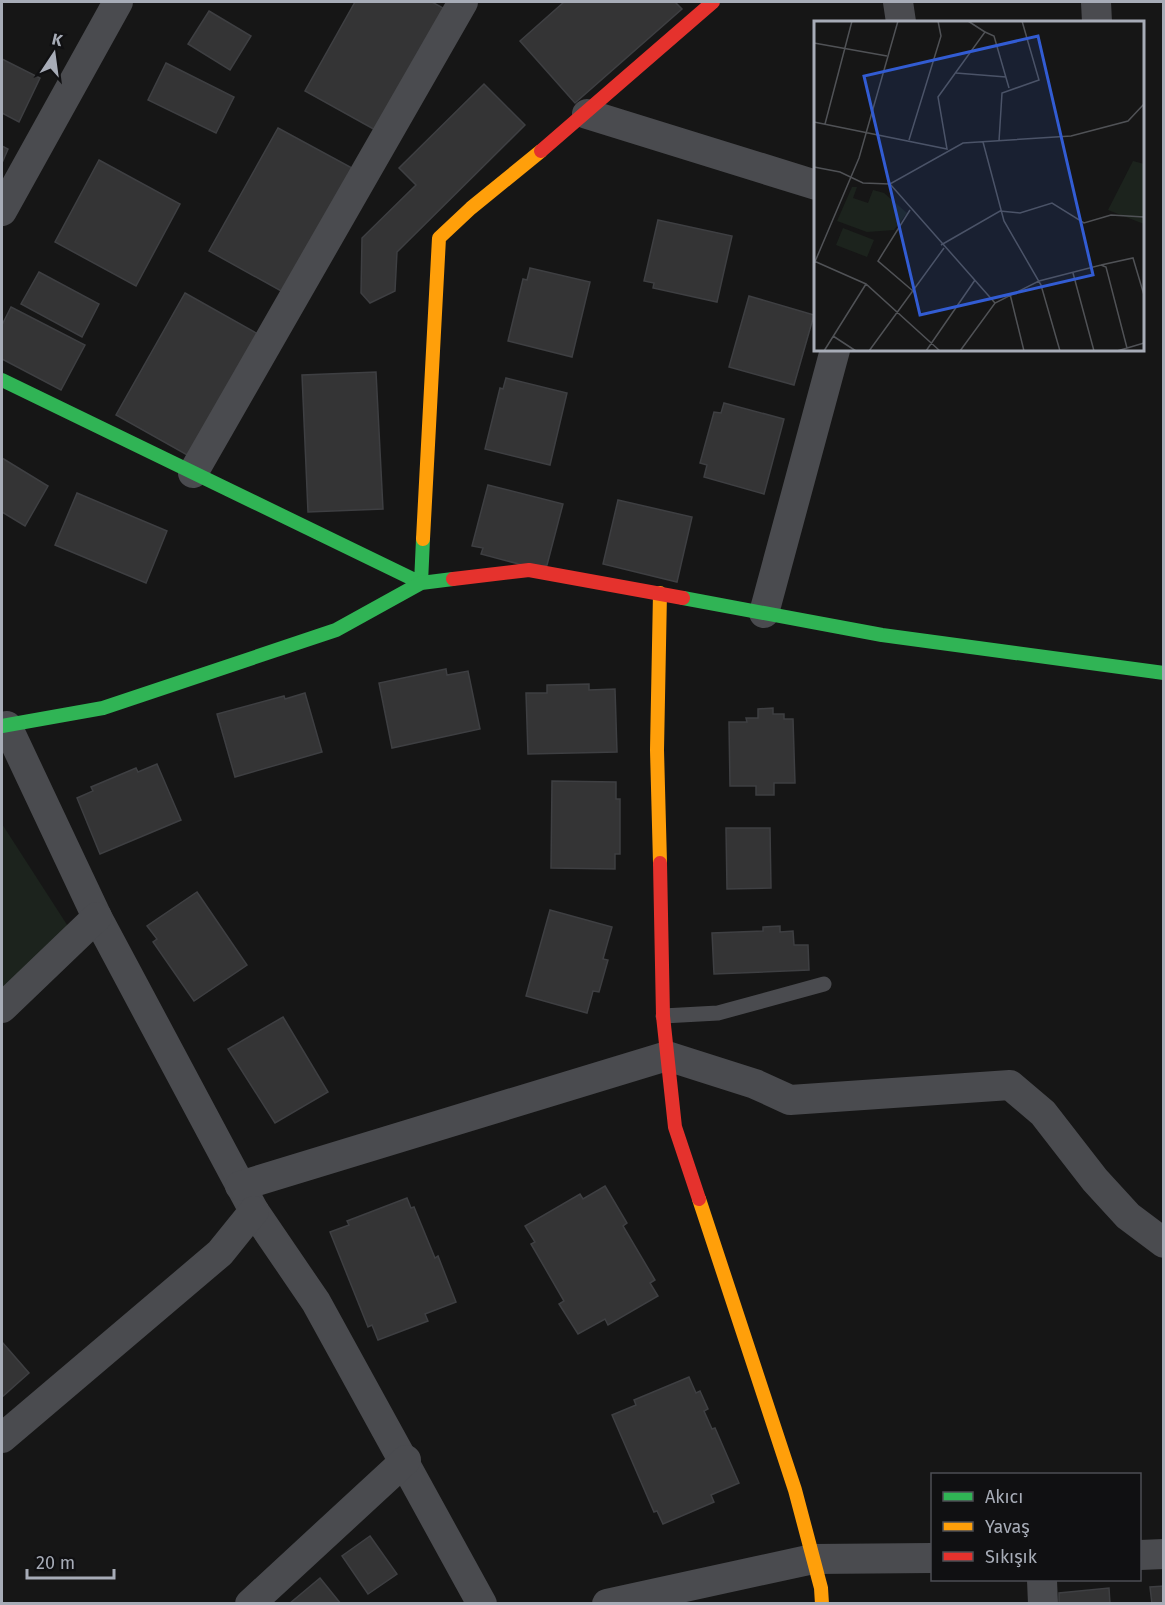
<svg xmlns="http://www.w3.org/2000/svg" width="1165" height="1605" font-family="'Fira Sans',sans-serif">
<rect width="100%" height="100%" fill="#161616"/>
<path fill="#1c231d" d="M2,824L71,931L2,992Z"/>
<g fill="#343435" stroke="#3e3f42" stroke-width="1.5">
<path d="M355,2H432L445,9L377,131L305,91Z"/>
<path d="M564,2H675L682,9L575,103L520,41Z"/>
<path d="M209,11L251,36L230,70L188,44Z"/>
<path d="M2,59L40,78L19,122L2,113Z"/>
<path d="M166,63L234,97L216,133L148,100Z"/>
<path d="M484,84L525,125L397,252L395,291L370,303L361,293L362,238L416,185L399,168Z"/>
<path d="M278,128L352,168L283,292L209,251Z"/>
<path d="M2,146L8,149L2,163Z"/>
<path d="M99,160L180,204L136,286L55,242Z"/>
<path d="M658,220L732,236L717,302L653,288L654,283L644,281Z"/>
<path d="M530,268L590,282L572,357L508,341L523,279L527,280Z"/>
<path d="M39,272L99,304L82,337L21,304Z"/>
<path d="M185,293L258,334L189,456L116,415Z"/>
<path d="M749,296L814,315L794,385L729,367Z"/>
<path d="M11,307L85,345L61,390L2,359V325Z"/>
<path d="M376,372L383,509L308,512L302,375Z"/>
<path d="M506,378L567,393L550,465L485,449L500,388L503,389Z"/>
<path d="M724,403L784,419L764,494L704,477L707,465L700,463L714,412L721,413Z"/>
<path d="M2,458L48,486L25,526L2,512Z"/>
<path d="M488,485L563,504L547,565L534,568L481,554L483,548L472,546Z"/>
<path d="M77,493L167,531L146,583L55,545Z"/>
<path d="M618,500L692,517L677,582L603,564Z"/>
<path d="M446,669L447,675L468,671L480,729L392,748L379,683Z"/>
<path d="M589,684V690L615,689L617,752L528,754L526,693H547V685Z"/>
<path d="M305,693L322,752L235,777L217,714L284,696L285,699Z"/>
<path d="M773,708V714H784V719H793L795,783H774V795H756V786H730L729,722H747L746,718H758V709Z"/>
<path d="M157,764L181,820L100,854L77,798L93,791L91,787L136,768L138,772Z"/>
<path d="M552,781L616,782V799H620V854H615V869L551,868Z"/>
<path d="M726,828H770L771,888L727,889Z"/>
<path d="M197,892L247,965L194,1001L153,942L157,939L147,926Z"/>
<path d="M550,910L612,927L603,959L608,960L599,992L593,991L587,1013L526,996Z"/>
<path d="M780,926V932L793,931L794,945H808L809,970L714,974L712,933L763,931V927Z"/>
<path d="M283,1017L328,1092L275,1123L228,1049Z"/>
<path d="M605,1186L627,1223L623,1226L655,1280L650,1283L658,1296L608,1325L605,1319L578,1334L559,1304L564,1301L531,1244L535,1242L525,1226L580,1194L583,1199Z"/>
<path d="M407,1198L411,1208L414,1207L435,1258L438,1256L456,1302L425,1314L428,1321L378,1340L372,1325L368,1327L330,1232L349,1225L347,1221Z"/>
<path d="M2,1342L29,1373L2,1397Z"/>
<path d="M689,1377L696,1393L700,1391L708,1409L704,1411L712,1429L715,1428L739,1483L711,1495L714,1502L663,1524L657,1511L654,1512L612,1415L636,1405L634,1400Z"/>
<path d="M370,1536L397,1574L368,1594L342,1556Z"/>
<path d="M320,1578L341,1604H289Z"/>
<path d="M1164,1586V1604H1152L1150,1587Z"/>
<path d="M1109,1588L1110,1604H1059V1593Z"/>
</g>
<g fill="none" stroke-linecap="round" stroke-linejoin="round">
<path stroke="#4a4b4f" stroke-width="15" d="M663,1016L718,1013L824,984"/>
<g stroke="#4a4b4f" stroke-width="30">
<path d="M898,2L901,22"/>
<path d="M1096,2L1097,22"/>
<path d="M587,114L816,185"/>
<path d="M2,211L118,2"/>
<path d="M193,473L463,2"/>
<path d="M764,613L835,350"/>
<path d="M7,726L97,917L254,1211L316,1302L482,1604"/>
<path d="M2,1008L97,917"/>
<path d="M240,1186L667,1056L755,1084L790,1100L1010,1085L1043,1113L1095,1180L1128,1216L1164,1243"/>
<path d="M2,1438L220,1253L254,1211"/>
<path d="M1140,1555L1164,1554"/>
<path d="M1042,1580L1043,1604"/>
<path d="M250,1604L406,1460"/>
<path d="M607,1604L813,1559L932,1558"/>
</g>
<g stroke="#30b455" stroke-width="14">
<path d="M2,380L421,583L423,539"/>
<path d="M683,598L882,635L1164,673"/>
<path d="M2,726L103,708L336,630L421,583L453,579"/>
</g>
<g stroke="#ff9f0a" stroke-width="14">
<path d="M423,539L439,238L471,208L541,151"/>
<path d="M660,863L657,750L660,593"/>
<path d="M699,1199L795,1490L821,1588L822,1604"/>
</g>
<g stroke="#e5322d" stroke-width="14">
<path d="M541,151L713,2"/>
<path d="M453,579L529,570L683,598"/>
<path d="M660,863L663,1016L675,1127L699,1199"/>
</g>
</g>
<g transform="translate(814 21)">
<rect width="330" height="330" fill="#161616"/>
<path d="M319,140L330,143V203L294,189ZM38,166H43L39,177L54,182L59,169L70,172L93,192L80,209L53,211L23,200ZM29,207L60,219L53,236L22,224Z" fill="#1c231d"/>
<path fill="none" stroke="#505256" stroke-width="1.5" d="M171,11L180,15L195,67M0,22L73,35M142,52L192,56M0,101L133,128L124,76L171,11L154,0M11,103L38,0M95,119L127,15L124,0M185,120L188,72L225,59L208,0M169,121L190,200L227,264L246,330M0,146L26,151L49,162L76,163L149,122L257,115L314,100L330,83M76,163L181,282M96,189L64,240L99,270M127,224L186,190L206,192L238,182L270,202L297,194L330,196M0,240L52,263L126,330M0,243L45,137L84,0M287,244L319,237L330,274M259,252L280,330M196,273L210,330M19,315L42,330M10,330L52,263M55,330L130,227M112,330L161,259M146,330L181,282L225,260L287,244L292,246L313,327M303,330L330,322"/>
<path fill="#325cd3" fill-opacity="0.15" stroke="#325cd3" stroke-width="3" d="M224,15L279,254L106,294L50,55Z"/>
<rect width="330" height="330" fill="none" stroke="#a7acb7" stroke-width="3"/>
</g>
<rect width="1165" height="1605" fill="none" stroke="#a7acb7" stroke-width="6"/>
<rect x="931" y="1473" width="210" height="108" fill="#101012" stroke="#4c4e54" stroke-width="1.5"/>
<rect x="943" y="1492" width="30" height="9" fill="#30b455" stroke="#4c4e54" stroke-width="1.5"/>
<text x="985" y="1503" font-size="18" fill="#a7acb7">Akıcı</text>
<rect x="943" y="1522" width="30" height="9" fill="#ff9f0a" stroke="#4c4e54" stroke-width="1.5"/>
<text x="985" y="1533" font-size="18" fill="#a7acb7">Yavaş</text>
<rect x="943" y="1552" width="30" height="9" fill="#e5322d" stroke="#4c4e54" stroke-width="1.5"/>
<text x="985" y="1563" font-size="18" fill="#a7acb7">Sıkışık</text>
<g transform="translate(54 54) rotate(13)" stroke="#101012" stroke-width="4.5" paint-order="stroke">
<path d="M0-4.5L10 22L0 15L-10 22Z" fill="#a7acb7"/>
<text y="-9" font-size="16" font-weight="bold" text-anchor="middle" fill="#a7acb7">K</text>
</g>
<path d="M27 1569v9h87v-9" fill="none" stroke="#a7acb7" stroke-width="3"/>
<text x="36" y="1569" font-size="18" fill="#a7acb7" stroke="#101012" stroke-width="4.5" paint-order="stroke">20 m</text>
</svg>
